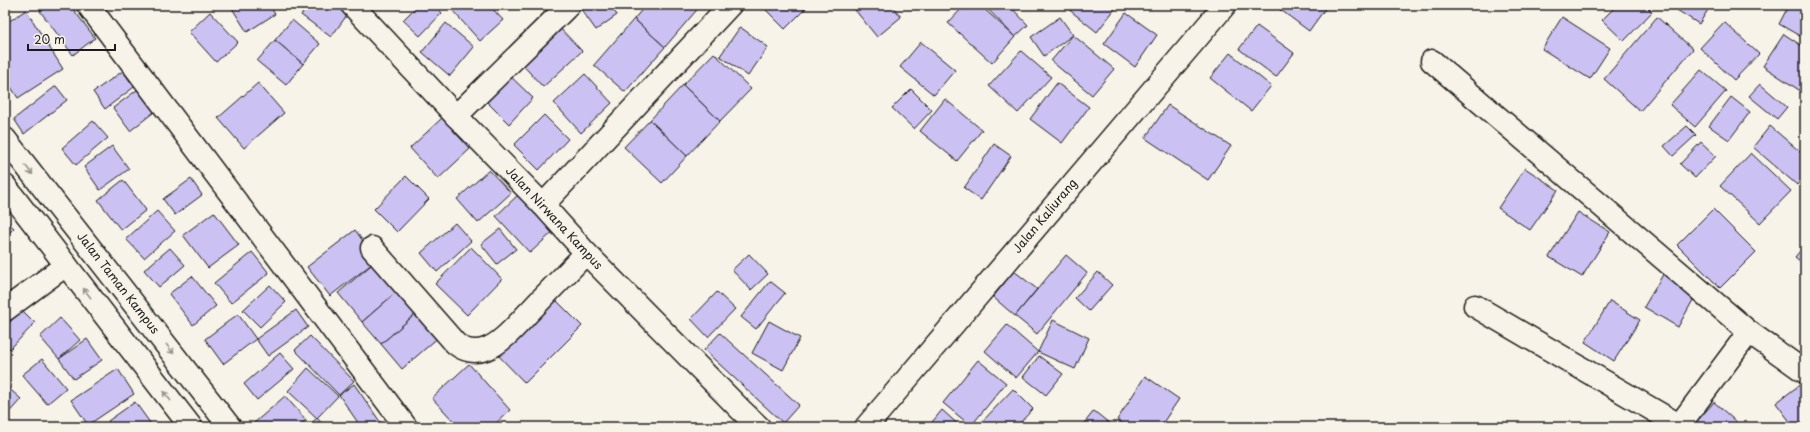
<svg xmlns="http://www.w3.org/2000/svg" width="1810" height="432" font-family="'Playpen Sans',sans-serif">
<rect width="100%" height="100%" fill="#f7f3e8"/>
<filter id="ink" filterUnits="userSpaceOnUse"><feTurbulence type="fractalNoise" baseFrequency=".025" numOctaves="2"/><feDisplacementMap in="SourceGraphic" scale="8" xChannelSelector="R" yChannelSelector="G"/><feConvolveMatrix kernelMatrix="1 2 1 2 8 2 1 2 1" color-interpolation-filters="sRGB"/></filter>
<g filter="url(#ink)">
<g fill="#cbc1f3" stroke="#1c1c1c">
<path d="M47,5H70L95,38L73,55L40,11Z"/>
<path d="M230,5H269L275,14L247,32Z"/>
<path d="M309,5H341L350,11L331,37L301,15Z"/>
<path d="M418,5H435L442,13L420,36L403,20Z"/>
<path d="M457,5H489L503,20L480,41L452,10Z"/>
<path d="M578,5H610L617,15L596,30Z"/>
<path d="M646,5H701L665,47L634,19Z"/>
<path d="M761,5H809L785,29Z"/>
<path d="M851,5H892L901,17L877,37Z"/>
<path d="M965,5H980L1015,37L992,63L948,23Z"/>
<path d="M984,5H1009L1028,25L1015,37Z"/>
<path d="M1069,5H1118L1097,32L1067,8Z"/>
<path d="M1274,5H1326L1327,6L1309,31Z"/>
<path d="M1617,5H1645L1652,12L1624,41L1602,20Z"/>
<path d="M1669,5H1711L1699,24Z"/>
<path d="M1789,5H1801L1805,7V39L1779,24Z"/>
<path d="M26,10L63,69L18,98L5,78V24Z"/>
<path d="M210,12L238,42L216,62L189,32Z"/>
<path d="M1126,13L1157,35L1135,67L1104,44Z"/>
<path d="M1060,17L1073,35L1044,56L1031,37Z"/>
<path d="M1562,17L1610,48L1590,79L1542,49Z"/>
<path d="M1657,17L1693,49L1640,111L1604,79Z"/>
<path d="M634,19L665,47L625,92L594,65Z"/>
<path d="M292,20L320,44L303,64L275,40Z"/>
<path d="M1724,22L1759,54L1734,80L1700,48Z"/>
<path d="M446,23L474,47L450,76L422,52Z"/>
<path d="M556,24L582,51L543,87L518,60Z"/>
<path d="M1257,26L1294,53L1276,77L1239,49Z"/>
<path d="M740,27L768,47L748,76L720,56Z"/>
<path d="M1784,34L1805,48V87L1802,92L1763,66Z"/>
<path d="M1073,35L1114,69L1092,95L1051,61Z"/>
<path d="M275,40L303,64L286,85L257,61Z"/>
<path d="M921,42L955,70L934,95L900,67Z"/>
<path d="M1021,51L1051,77L1018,113L989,86Z"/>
<path d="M714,53L751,89L720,121L683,85Z"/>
<path d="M1230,53L1271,86L1251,111L1210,78Z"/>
<path d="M504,70L533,98L509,124L480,95Z"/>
<path d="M1701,70L1726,91L1695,127L1670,105Z"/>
<path d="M123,71L134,87L105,109L93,92Z"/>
<path d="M585,74L612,103L581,133L554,103Z"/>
<path d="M258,83L284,113L244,148L218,118Z"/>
<path d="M1057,83L1089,107L1062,143L1030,119Z"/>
<path d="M1760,84L1787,107L1777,119L1749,96Z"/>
<path d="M683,85L720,121L687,156L650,120Z"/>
<path d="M56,86L67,100L24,134L14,119Z"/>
<path d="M141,87L158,109L130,131L113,108Z"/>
<path d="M911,89L932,110L914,129L892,108Z"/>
<path d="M1731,97L1750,112L1729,140L1709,126Z"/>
<path d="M945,99L982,130L957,161L920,131Z"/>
<path d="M1168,105L1231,146L1208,180L1145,138Z"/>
<path d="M544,115L568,139L539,170L514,145Z"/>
<path d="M442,118L470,149L438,179L410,148Z"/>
<path d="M650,120L687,156L662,183L624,147Z"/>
<path d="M93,121L108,138L76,165L62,148Z"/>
<path d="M1687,126L1696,135L1673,156L1664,146Z"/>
<path d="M1770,126L1805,156V175L1797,185L1753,147Z"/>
<path d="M1701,142L1716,156L1695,178L1680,164Z"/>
<path d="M994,144L1011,156L981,200L964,188Z"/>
<path d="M112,146L129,169L100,190L84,167Z"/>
<path d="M1751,153L1791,191L1760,223L1720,186Z"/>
<path d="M1525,168L1558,190L1530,230L1498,208Z"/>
<path d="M489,170L511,193L478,223L457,199Z"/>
<path d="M406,176L429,199L397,232L374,209Z"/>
<path d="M191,179L202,195L175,215L163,199Z"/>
<path d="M123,180L146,210L121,230L98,200Z"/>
<path d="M521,192L556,229L530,253L496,216Z"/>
<path d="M1713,209L1756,252L1720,288L1677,245Z"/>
<path d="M157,211L175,231L144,258L126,239Z"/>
<path d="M214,212L239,245L208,268L183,235Z"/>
<path d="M1578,212L1610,232L1582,277L1549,257Z"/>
<path d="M5,220L14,228L5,237Z"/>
<path d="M455,223L471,241L437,272L421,253Z"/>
<path d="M500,229L516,249L497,264L481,244Z"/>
<path d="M355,230L377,260L330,296L307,267Z"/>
<path d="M1805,245V265L1795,257Z"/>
<path d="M471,247L502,279L467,315L435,284Z"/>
<path d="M170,248L185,265L159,287L144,270Z"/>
<path d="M252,252L269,273L231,303L214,283Z"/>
<path d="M749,254L768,274L751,290L732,270Z"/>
<path d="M1066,255L1087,273L1037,334L1015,316Z"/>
<path d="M377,260L401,288L362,322L338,293Z"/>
<path d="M1014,271L1037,289L1015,316L993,297Z"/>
<path d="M1665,271L1698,291L1678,327L1644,307Z"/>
<path d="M1098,272L1112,285L1089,311L1075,298Z"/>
<path d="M192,276L216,306L193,325L169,294Z"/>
<path d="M770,281L785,293L756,329L741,317Z"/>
<path d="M270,285L286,302L260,327L243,310Z"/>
<path d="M401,288L420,310L381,344L362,322Z"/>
<path d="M717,292L735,309L708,337L691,319Z"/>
<path d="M550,294L582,326L525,383L493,350Z"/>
<path d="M1610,301L1640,320L1614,361L1585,342Z"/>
<path d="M22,310L35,323L10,349L5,344V327Z"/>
<path d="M296,310L308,327L268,356L256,339Z"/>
<path d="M420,310L441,335L402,369L381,344Z"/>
<path d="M238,314L256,339L223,364L205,339Z"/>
<path d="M60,318L80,340L59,359L40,337Z"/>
<path d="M1053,320L1089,338L1075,369L1038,352Z"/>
<path d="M769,321L800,338L783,370L752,353Z"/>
<path d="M1007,325L1038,352L1016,378L985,351Z"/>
<path d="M720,333L799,405L783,423L704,350Z"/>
<path d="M310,336L354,381L339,395L295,350Z"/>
<path d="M87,339L102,360L74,379L59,359Z"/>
<path d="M280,353L294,369L257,400L244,384Z"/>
<path d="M1039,356L1063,374L1046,395L1023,377Z"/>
<path d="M42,359L66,388L47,404L22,375Z"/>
<path d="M978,360L1006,383L971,426L943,403Z"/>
<path d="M469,364L510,410L492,427H459L432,398Z"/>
<path d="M308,368L338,396L317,418L288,391Z"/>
<path d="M118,369L134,394L88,425L71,400Z"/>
<path d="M1145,376L1179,399L1160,427H1128L1117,420Z"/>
<path d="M1802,383L1805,387V427H1794L1776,403Z"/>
<path d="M354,384L381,423L376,427H361L339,395Z"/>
<path d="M5,385L21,399L5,417Z"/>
<path d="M1013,389L1033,409L1016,427H983L980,424Z"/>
<path d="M285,396L306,420L298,427H256L253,424Z"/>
<path d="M135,402L153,427H112L108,421Z"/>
<path d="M1714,402L1742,427H1692Z"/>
<path d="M942,410L961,427H928Z"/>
<path d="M1094,411L1114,427H1081Z"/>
<path d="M317,418L325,427H307Z"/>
</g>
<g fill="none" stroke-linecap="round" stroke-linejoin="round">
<defs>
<g id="minor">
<path d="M88,5L406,427"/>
<path d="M352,5L456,116L543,205L586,253L741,410L759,427"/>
<path d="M1432,61L1749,332L1805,372"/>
<path d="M456,116L569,5"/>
<path d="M5,139L230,427"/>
<path d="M5,186L191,427"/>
<path d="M543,205L730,5"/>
<path d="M372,248L455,343C464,351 475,353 486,349C503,343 520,321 532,309C550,290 568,272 586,253"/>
<path d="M1475,306L1679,425"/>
<path d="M5,310L66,265"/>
<path d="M866,427L1225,5"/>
<path d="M1678,427L1749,332"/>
</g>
</defs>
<use href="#minor" stroke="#1c1c1c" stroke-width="25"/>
<use href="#minor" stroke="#f7f3e8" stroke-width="22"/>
</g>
<defs><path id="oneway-shaft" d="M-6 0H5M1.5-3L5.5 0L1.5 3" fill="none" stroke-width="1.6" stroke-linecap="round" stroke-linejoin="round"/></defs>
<g stroke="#94928c">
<use href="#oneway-shaft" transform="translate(29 170) rotate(52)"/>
<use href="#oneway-shaft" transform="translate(87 293) rotate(-128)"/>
<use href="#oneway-shaft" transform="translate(170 349) rotate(52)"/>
<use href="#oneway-shaft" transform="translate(167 396) rotate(-128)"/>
</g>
</g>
<g text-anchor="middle" stroke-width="3" stroke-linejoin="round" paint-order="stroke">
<g font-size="12" fill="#1c1c1c" stroke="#f7f3e8">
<text transform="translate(1045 216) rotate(-50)" y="4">Jalan Kaliurang</text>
<text transform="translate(554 218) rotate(47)" y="4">Jalan Nirwana Kampus</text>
<text transform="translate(118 283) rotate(52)" y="4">Jalan Taman Kampus</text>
</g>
</g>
<rect width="1810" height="432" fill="none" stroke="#f7f3e8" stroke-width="20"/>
<rect x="10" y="10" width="1790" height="412" fill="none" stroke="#1c1c1c" stroke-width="1.5" filter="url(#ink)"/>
<path d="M28 44v6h87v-6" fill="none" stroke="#1c1c1c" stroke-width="2"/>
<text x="34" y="44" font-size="12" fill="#1c1c1c" stroke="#f7f3e8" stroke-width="3" paint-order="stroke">20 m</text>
</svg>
